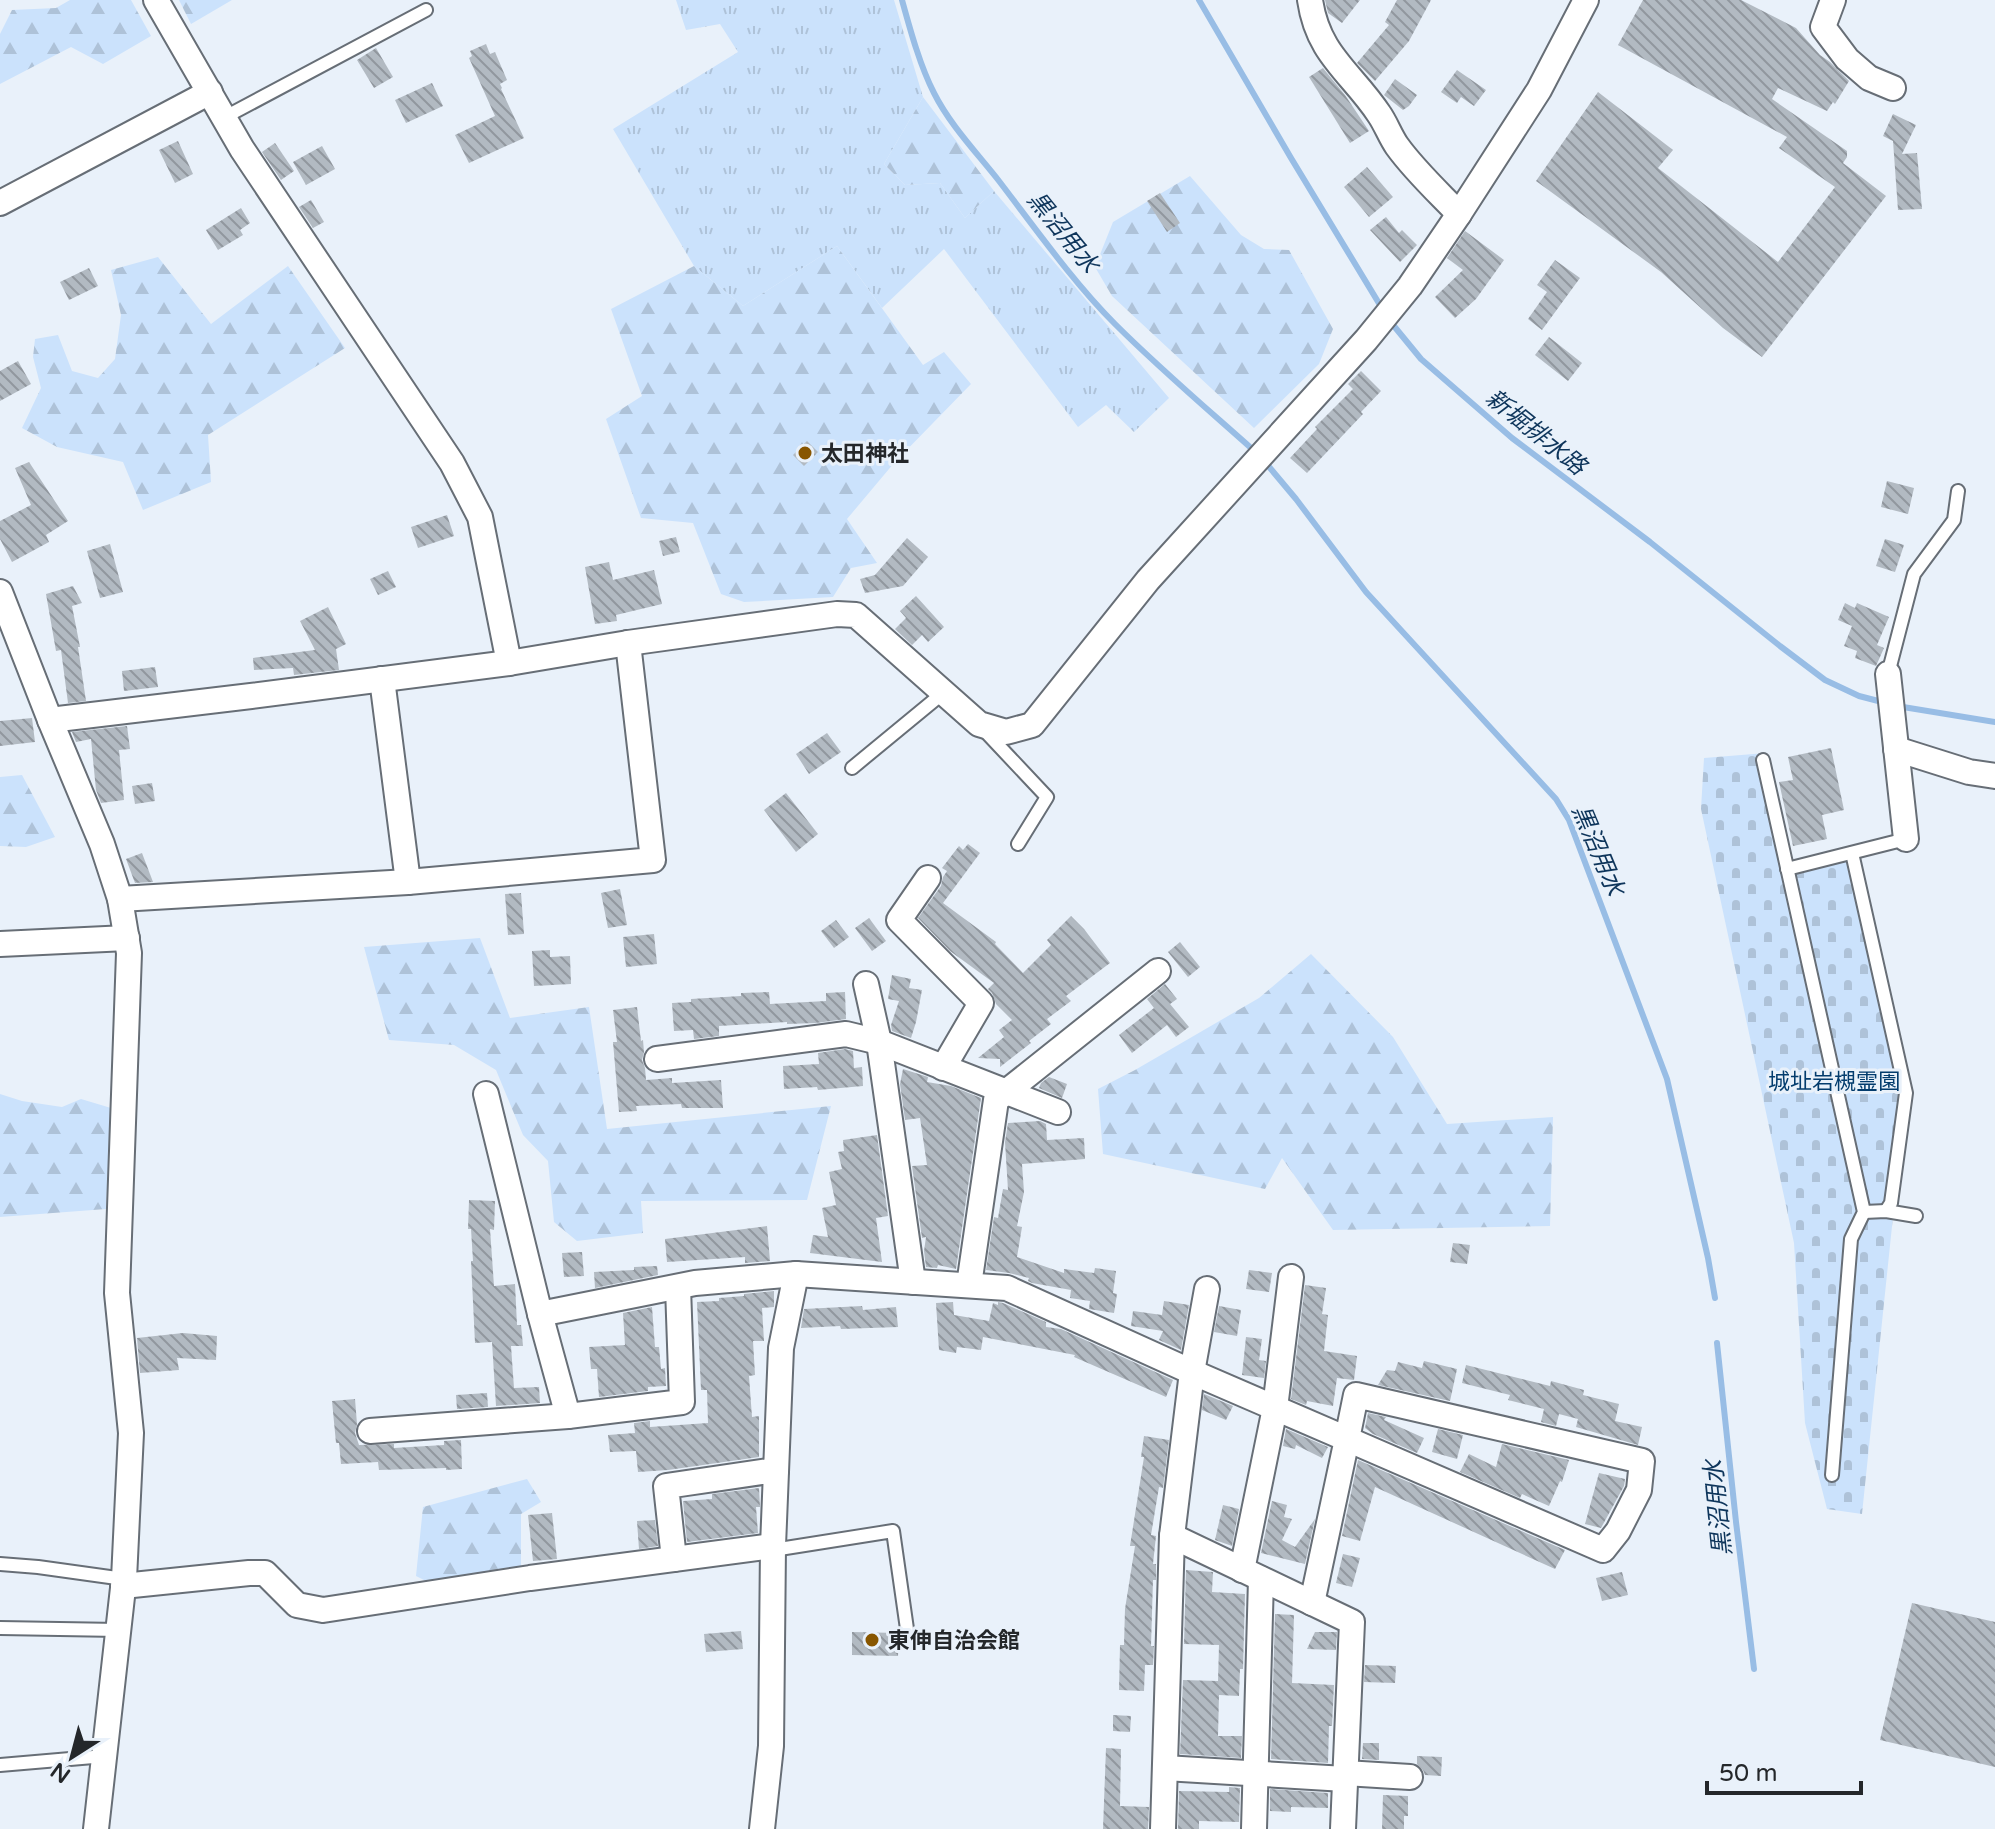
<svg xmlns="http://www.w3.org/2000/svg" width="1995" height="1829" font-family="'Varela Round','Noto Sans JP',sans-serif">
<defs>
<pattern id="grass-tufts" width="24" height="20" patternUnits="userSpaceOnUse" patternTransform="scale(2)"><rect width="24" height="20" fill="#cbe2fc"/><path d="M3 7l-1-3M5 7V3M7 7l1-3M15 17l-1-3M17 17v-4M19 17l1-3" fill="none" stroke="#aec2d8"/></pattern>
<pattern id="forest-firs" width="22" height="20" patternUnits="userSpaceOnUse" patternTransform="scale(2)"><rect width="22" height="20" fill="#cbe2fc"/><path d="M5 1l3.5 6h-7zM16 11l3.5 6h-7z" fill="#aec2d8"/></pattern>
<pattern id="cemetery-stones" width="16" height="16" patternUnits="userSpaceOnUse" patternTransform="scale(2)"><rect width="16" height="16" fill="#cbe2fc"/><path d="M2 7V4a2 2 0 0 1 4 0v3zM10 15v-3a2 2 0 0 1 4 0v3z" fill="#aec2d8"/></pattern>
<pattern id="building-back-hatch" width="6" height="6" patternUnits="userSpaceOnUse" patternTransform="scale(2)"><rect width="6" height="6" fill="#b2bac2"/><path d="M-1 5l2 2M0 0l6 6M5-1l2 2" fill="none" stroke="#91979e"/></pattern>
</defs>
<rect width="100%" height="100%" fill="#e9f1fa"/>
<path fill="url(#grass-tufts)" d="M676,0H894L923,97L884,164L905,185L940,183L965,218L994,191L1169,398L1134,432L1106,405L1078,427L944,249L882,308L837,246L743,306L694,266L613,129L738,52L720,24L686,30Z"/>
<g fill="url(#forest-firs)">
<path d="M70,0H131L151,36L103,64L71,47L0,84V34L12,10L56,8Z"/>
<path d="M179,0H232L191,24Z"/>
<path d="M923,97L994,191L965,218L940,183L905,185L884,164Z"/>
<path d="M1190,176L1241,235L1264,249L1289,250L1333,329L1319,364L1254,428L1112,296L1095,267L1113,222Z"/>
<path d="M837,246L923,365L944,352L971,384L894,463L847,519L877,563L851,568L833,597L744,602L721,594L693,523L641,518L606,419L642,396L611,309L694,266L743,306Z"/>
<path d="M158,257L211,324L288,266L345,348L208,435L211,482L143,510L123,462L57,447L22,428L41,388L33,357L35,339L58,335L72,371L98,378L115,359L121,315L111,270Z"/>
<path d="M22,775L55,837L26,847L0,846V777Z"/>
<path d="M480,938L510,1018L589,1007L607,1129L831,1106L807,1200L641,1201L643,1233L577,1241L554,1222L548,1161L523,1135L496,1070L454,1045L389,1040L364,947Z"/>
<path d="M1311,954L1393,1037L1447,1124L1553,1117L1550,1226L1333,1230L1282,1158L1265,1189L1103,1154L1098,1089L1135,1070L1259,998Z"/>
<path d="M0,1094L22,1101L62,1107L81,1099L111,1108L106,1209L0,1217Z"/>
<path d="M527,1479L541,1502L521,1514V1571L436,1586L416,1576L423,1507Z"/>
</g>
<path fill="url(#cemetery-stones)" d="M1766,753L1794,874L1858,858L1911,1090L1896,1188L1862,1514L1827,1509L1805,1423L1794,1243L1701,809L1704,758Z"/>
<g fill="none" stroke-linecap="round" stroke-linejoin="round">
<g stroke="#98bde5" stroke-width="6">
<path d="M902,0C910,29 920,66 934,93C950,125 977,153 999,181C1035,228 1074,283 1115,324C1158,367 1205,407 1251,448"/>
<path d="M1199,0L1291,158L1383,310"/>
<path d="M1389,320L1421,359L1512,438L1650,542L1780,646L1825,680L1859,696L1886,703"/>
<path d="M1265,462L1296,499L1366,592L1556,799L1569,820L1667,1079L1708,1258L1715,1298"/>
<path d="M1897,706L1995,722"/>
<path d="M1717,1343L1736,1522L1754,1669"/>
</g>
</g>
<g fill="url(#building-back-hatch)">
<path d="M1325,0H1360L1342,23L1328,13Z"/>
<path d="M1397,0H1431L1409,41L1375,81L1357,63L1389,25L1385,22Z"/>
<path d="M1643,0H1741L1796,28L1820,55L1830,62L1849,81L1835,104L1833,102L1827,111L1778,88L1772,99L1847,151V157L1843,163L1886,196L1762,357L1723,328L1661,272L1536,181L1598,92L1673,150L1658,168L1778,262L1835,187L1779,148L1787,137L1618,45Z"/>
<path d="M486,44L490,54L495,52L507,80L500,84L502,88L501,89L524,138L469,163L455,135L495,116L469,58L472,56L470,51Z"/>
<path d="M376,48L393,77L374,88L357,60Z"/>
<path d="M1323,68L1345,95L1369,131L1350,143L1309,77Z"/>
<path d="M1457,70L1486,90L1474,106L1461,97L1457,103L1441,92Z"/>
<path d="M1395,79L1417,95L1409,106L1403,110L1384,95Z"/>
<path d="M432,83L443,106L406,123L395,100Z"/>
<path d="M1893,114L1916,125L1902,154L1917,153L1922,209L1898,210L1893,141L1883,136Z"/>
<path d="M178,141L193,174L175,183L159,150Z"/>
<path d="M275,143L294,171L281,180L262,152Z"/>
<path d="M322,146L335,169L306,185L293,162Z"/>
<path d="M1367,167L1393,197L1369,217L1344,187Z"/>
<path d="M1160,193L1180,223L1167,232L1147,201Z"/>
<path d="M311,200L324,222L313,228L299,207Z"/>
<path d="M241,208L250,223L240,230L243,235L218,250L206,230Z"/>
<path d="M1386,217L1399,233L1402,230L1417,245L1400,262L1370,230Z"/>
<path d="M1465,231L1504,260L1476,299L1455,318L1435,297L1463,270L1447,258Z"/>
<path d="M1555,260L1580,278L1542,330L1528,319L1547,292L1537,285Z"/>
<path d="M89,268L98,286L69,300L60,282Z"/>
<path d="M1549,337L1582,363L1568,381L1535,355Z"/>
<path d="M18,361L31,384L0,401V371Z"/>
<path d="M1361,371L1381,391L1361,412L1363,414L1307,473L1290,458L1317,429L1315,427L1353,389L1348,384Z"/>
<path d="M807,441L818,452L804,466L793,455Z"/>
<path d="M29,462L68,521L46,535L49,542L12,562L0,539V521L31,505L15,468Z"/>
<path d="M1887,481L1914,488L1908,514L1881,507Z"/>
<path d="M447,515L454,536L418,548L411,527Z"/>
<path d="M676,537L680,552L663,556L659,541Z"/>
<path d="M907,538L928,557L903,586L865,593L860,579L875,575Z"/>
<path d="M1885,539L1904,545L1895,572L1876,566Z"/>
<path d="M110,544L123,592L100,598L87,551Z"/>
<path d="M609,562L613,580L654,570L662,604L616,615L617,621L595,624L585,567Z"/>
<path d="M388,571L396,587L378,595L370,579Z"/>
<path d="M73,586L82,603L72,606L80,647H78L86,701L68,703L61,650L56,651L46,594Z"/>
<path d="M916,596L944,627L928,642L922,635L912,645L895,629L906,618L900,611Z"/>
<path d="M1845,603L1855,608L1857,603L1889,617L1877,645L1884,648L1876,666L1855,658L1857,651L1844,646L1852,626L1838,620Z"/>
<path d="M328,607L346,644L336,649L339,670L294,675L293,668L254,670L253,658L315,650L300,621Z"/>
<path d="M155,667L158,687L124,691L122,671Z"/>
<path d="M32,718L35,742L0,746V721Z"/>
<path d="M127,726L130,749L119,750L124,800L101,803L96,790L91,739L76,742L72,732Z"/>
<path d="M827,733L841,752L809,774L796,754Z"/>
<path d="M1831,748L1844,810L1822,815L1827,839L1793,846L1779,782L1793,780L1788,757Z"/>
<path d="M152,783L155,801L135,804L132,786Z"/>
<path d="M786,793L818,834L796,852L764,810Z"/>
<path d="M968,844L980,853L943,903L996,942L995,944L1023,973L1051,945L1047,940L1071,916L1084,929L1110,963L1066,996L1071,1001L1047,1019L1051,1024L1029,1041L1031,1043L1000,1067V1059L978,1058L1004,1037L999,1030L1012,1020L996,1004L992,993L988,989L994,983L950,951L918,918L941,886L943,877L947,871L942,868L959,846L963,850Z"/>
<path d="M142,853L153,882L135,883L126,859Z"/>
<path d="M620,889L627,925L608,928L601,893Z"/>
<path d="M521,893L524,934L508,935L505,894Z"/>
<path d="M869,918L886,941L872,951L855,928Z"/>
<path d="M836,920L849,937L834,948L821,931Z"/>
<path d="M654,934L657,964L626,967L623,937Z"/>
<path d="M1180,942L1200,967L1188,977L1168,952Z"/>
<path d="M550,950V957L570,956L571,984L534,986L532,951Z"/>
<path d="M892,975L911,979L909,988L922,990L916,1022L911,1038L892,1031L891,1025L899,1001L888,999Z"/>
<path d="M1165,984L1177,999L1170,1004L1189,1027L1176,1037L1167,1025L1132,1053L1119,1035L1154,1008L1147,999Z"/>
<path d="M769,992L770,1004L826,1001V993L845,992L846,1019L816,1023L787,1024V1022L719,1026V1036L694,1039L693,1030L674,1031L672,1003L691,1002V999L741,996V993Z"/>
<path d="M637,1007L641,1041L643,1040L644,1052L642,1060L645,1068L646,1080L672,1078V1083L721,1080L723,1108H682L681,1104L636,1106L637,1111L619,1112L613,1042H617L613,1010Z"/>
<path d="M845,1049L853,1051L854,1068L862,1067L863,1086L818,1090L817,1087L784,1089L783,1066L819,1064L818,1053Z"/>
<path d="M903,1069L928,1077L927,1082L951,1086L981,1098L956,1269L938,1265L937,1268L926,1267L924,1251L926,1237L922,1238L912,1166L927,1165L920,1118L905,1120L900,1084Z"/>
<path d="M1049,1077L1067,1084L1062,1098L1039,1088L1041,1083Z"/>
<path d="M1040,1121L1046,1124L1047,1140L1084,1138L1085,1159L1022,1164L1024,1192L1017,1226L1022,1227L1017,1257L1064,1273V1269L1094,1273L1095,1268L1116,1271L1113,1293L1117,1294L1114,1313L1089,1309L1090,1301L1070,1298L1071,1290L1032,1283L1028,1281L1029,1278L1009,1273L986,1270L994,1217L998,1218L1003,1189L1008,1190L1005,1142L1008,1123Z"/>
<path d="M877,1135L888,1216L876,1218L882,1262L810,1253L813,1235L828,1237L822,1208L836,1205L829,1172L842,1169L838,1152L844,1151L843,1140Z"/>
<path d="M469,1200L495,1201L494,1230L490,1229L494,1286L515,1284L517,1325H521L523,1346H511L514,1388L539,1387L540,1403L496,1406L492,1342L475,1343L471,1261H473L471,1229H468Z"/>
<path d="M767,1226L770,1261L745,1263V1257L667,1262L665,1239Z"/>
<path d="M1453,1243L1470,1245L1467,1264L1450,1262Z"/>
<path d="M582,1252L584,1276L564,1277L562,1253Z"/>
<path d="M657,1266L658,1275L595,1288L594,1272L634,1270V1267Z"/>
<path d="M1249,1270L1272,1273L1269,1292L1246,1289Z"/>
<path d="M1305,1285L1326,1288L1322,1314L1328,1315L1324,1351L1357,1356L1354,1380L1337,1378L1333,1406L1307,1401L1306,1405L1291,1399Z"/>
<path d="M774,1291V1307L762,1308L764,1341H753L755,1375L749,1376L752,1417L759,1416V1457L668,1470L638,1472L636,1451L610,1452L608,1435L635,1433L634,1423L650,1421V1427L708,1423L707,1390H701L697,1302L719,1301V1298L744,1296V1294Z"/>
<path d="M1164,1301L1189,1305L1181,1350L1159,1340L1163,1331L1131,1326L1133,1311L1162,1315Z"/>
<path d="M953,1302L954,1315L989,1321L993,1303L998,1305V1302L1003,1303L1046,1322V1327L1061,1329L1173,1380L1166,1397L1074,1357L1075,1355L983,1337L981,1350L957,1347L956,1353L939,1350L936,1303Z"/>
<path d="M862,1306L863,1310L896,1307L898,1327L841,1329L840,1326L801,1328L804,1309Z"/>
<path d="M1219,1306L1241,1310L1237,1336L1214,1332Z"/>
<path d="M652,1307L655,1347H659L661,1369L665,1368L666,1386L648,1387V1391L599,1397L597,1369H591L589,1347L625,1345L623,1313Z"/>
<path d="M183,1333L217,1336L216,1360L177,1358L179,1370L140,1373L137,1338Z"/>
<path d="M1246,1337L1262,1339L1259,1360L1266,1361L1264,1378L1242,1375Z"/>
<path d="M1424,1361L1457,1369L1450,1401L1378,1385L1387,1370L1395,1371L1398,1362L1422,1368Z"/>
<path d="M1466,1365L1550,1386L1551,1381L1584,1390L1583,1395L1619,1404L1615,1421L1642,1427L1638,1445L1576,1427L1578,1419L1559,1414L1556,1426L1541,1422L1544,1409L1508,1400L1510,1395L1462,1383Z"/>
<path d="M487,1393L488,1407L457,1409L456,1395Z"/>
<path d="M1204,1394L1233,1406L1226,1420L1202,1410Z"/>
<path d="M355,1399L357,1424L355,1433L359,1445L394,1444V1448L444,1445V1441L461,1440L462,1469L446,1470V1468L379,1470L378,1462L341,1464L339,1443H336L332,1401Z"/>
<path d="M1368,1413L1386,1417L1384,1420L1424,1438L1417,1453L1373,1434L1365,1428Z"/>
<path d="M1286,1429L1328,1447L1322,1458L1296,1445L1295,1449L1283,1446Z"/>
<path d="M1438,1429L1463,1435L1457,1459L1432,1452Z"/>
<path d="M1144,1436L1169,1440L1163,1488L1159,1487L1151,1535L1156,1536L1153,1564H1156V1580H1153L1151,1646H1154L1153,1665H1145L1144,1691L1119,1690L1120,1645H1124L1125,1609L1135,1546H1130L1144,1457H1141Z"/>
<path d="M1502,1444L1569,1460L1562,1482L1560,1481L1549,1506L1522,1494L1520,1498L1460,1472L1469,1454L1496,1467Z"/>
<path d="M1358,1460L1565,1550L1555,1569L1375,1487L1360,1541L1342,1536Z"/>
<path d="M1599,1473L1625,1479L1624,1486L1601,1528L1585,1524Z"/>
<path d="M759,1488L760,1507H756L758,1533L687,1542L683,1501L712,1499V1494Z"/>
<path d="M1272,1501L1287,1505L1284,1517L1292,1519L1282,1540L1295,1547L1315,1519L1305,1564L1261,1553Z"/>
<path d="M1223,1505L1239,1509L1232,1546L1215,1540Z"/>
<path d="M552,1513L557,1559L533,1561L528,1515Z"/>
<path d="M655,1520L658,1546L639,1549L637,1521Z"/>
<path d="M1343,1554L1360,1558L1352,1587L1336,1583Z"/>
<path d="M1186,1570L1213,1572L1212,1592L1245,1594L1243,1669H1240L1239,1696L1219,1695L1218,1736H1242L1241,1758L1180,1754L1183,1680L1218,1681L1219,1645L1184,1644Z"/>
<path d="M1622,1572L1628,1595L1602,1601L1596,1578Z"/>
<path d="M1912,1603L1995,1622V1767L1880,1740Z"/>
<path d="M1275,1614L1294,1615L1292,1683L1334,1685L1332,1726H1329L1328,1763L1271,1759Z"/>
<path d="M741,1631L743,1649L706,1652L704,1634Z"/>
<path d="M852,1632L899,1633L898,1656L852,1655Z"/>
<path d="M1315,1632H1337L1336,1650L1307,1649Z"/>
<path d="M1365,1665L1396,1666L1395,1683L1364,1682Z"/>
<path d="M1113,1715L1131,1716L1130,1732L1113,1731Z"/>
<path d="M1363,1743H1379V1760L1362,1759Z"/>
<path d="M1106,1748L1121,1749L1120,1806L1149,1807L1148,1829H1103Z"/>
<path d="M1417,1756L1442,1757L1441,1776L1425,1775L1423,1770L1417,1764Z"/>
<path d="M1229,1787L1240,1788L1239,1822L1199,1821V1829H1178L1179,1791L1229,1792Z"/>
<path d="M1270,1789L1328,1793V1808L1291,1807V1812L1270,1811Z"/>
<path d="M1383,1795L1408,1796V1816H1404V1829H1382Z"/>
</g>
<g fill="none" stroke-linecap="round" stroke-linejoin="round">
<defs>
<g id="service">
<path d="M225,117L426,10"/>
<path d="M1888,674L1914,574L1954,520L1958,491"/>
<path d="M983,729L1047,797L1018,844"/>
<path d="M1763,760L1864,1212L1851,1239L1832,1475"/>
<path d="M852,768L943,693"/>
<path d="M1852,853L1906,1093L1891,1203L1886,1211"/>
<path d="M1787,869L1906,839"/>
<path d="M1864,1212L1886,1211L1916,1216"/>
<path d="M773,1550L893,1531L907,1629"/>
<path d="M0,1564L38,1567L124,1579"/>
<path d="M0,1628L119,1630"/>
<path d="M0,1765L105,1756"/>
</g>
<g id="minor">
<path d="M156,0L242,149L452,463L480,517L509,663"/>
<path d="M1310,0C1318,55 1351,72 1379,114C1386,124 1390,136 1397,146C1415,171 1438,192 1459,214"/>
<path d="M1833,0L1823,27L1847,59L1869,78L1893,88"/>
<path d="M0,203L210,92"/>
<path d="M0,592L50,720L102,844L120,899L129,953L117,1293L131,1433L124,1579L96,1829"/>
<path d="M1888,674L1906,839"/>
<path d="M382,679L408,882"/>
<path d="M50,720L251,696L509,663L628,643L837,614L856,615L979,724L1006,732L1032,725L1148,580L1366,340L1410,286L1459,214L1539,90L1586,0"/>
<path d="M1896,749L1969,772L1995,776"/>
<path d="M928,878L899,920L981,1003L943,1068"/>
<path d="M120,899L408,882L653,860L628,643"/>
<path d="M0,944L127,938"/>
<path d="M866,984L879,1042L913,1282"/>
<path d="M657,1059L846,1034L879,1042L1058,1112"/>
<path d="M486,1094L540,1314L568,1416"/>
<path d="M969,1285L996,1100L1158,971"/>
<path d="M540,1314L695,1283L796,1274L1007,1288L1192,1372L1347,1439L1312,1603"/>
<path d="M1356,1395L1642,1461L1639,1490L1618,1531L1603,1550L1347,1439Z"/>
<path d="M370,1431L568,1416L682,1402L678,1287"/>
<path d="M1172,1536L1352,1622L1343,1829"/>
<path d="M674,1559L666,1486L776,1470"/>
<path d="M1242,1570L1275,1408L1291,1277"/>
<path d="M123,1586L249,1573H265L297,1605L323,1610L530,1578L773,1546"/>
<path d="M1165,1768L1345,1779"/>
<path d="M1345,1773L1410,1777"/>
<path d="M762,1829L771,1746L773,1546L781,1348L796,1274"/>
<path d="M1163,1829L1172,1536L1192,1372L1207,1289"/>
<path d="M1254,1829L1261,1579"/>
</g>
</defs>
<use href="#service" stroke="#676e76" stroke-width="16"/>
<use href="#minor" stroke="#676e76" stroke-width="28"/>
<use href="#service" stroke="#fff" stroke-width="12"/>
<use href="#minor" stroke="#fff" stroke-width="24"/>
</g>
<g fill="#885600" stroke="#e9f1fa" stroke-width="3">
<circle cx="805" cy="453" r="8"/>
<circle cx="872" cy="1640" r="8"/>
</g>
<g text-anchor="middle" stroke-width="6" stroke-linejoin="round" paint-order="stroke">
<g font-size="22" font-weight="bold" fill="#24272a" stroke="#e9f1fa" text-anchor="start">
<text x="821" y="461">太田神社</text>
<text x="888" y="1648">東伸自治会館</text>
</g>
<g font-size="22" fill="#033c6d" stroke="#e9f1fa">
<text x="1834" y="1089">城址岩槻霊園</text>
</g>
<g font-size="24" font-style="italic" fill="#0e355b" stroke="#e9f1fa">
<text transform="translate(1063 232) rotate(51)" y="8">黒沼用水</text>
<text transform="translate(1536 432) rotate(39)" y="8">新堀排水路</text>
<text transform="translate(1598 850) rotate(67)" y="8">黒沼用水</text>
<text transform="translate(1718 1508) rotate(-96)" y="8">黒沼用水</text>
</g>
</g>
<g transform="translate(72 1757) rotate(216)" stroke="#e9f1fa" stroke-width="6" paint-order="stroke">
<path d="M0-6L14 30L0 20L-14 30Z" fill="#24272a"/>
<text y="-12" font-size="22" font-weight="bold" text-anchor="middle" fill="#24272a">N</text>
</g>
<path d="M1707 1781v12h154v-12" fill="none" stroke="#24272a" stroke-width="4"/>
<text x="1719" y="1781" font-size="24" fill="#24272a" stroke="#e9f1fa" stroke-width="6" paint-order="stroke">50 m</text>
</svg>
